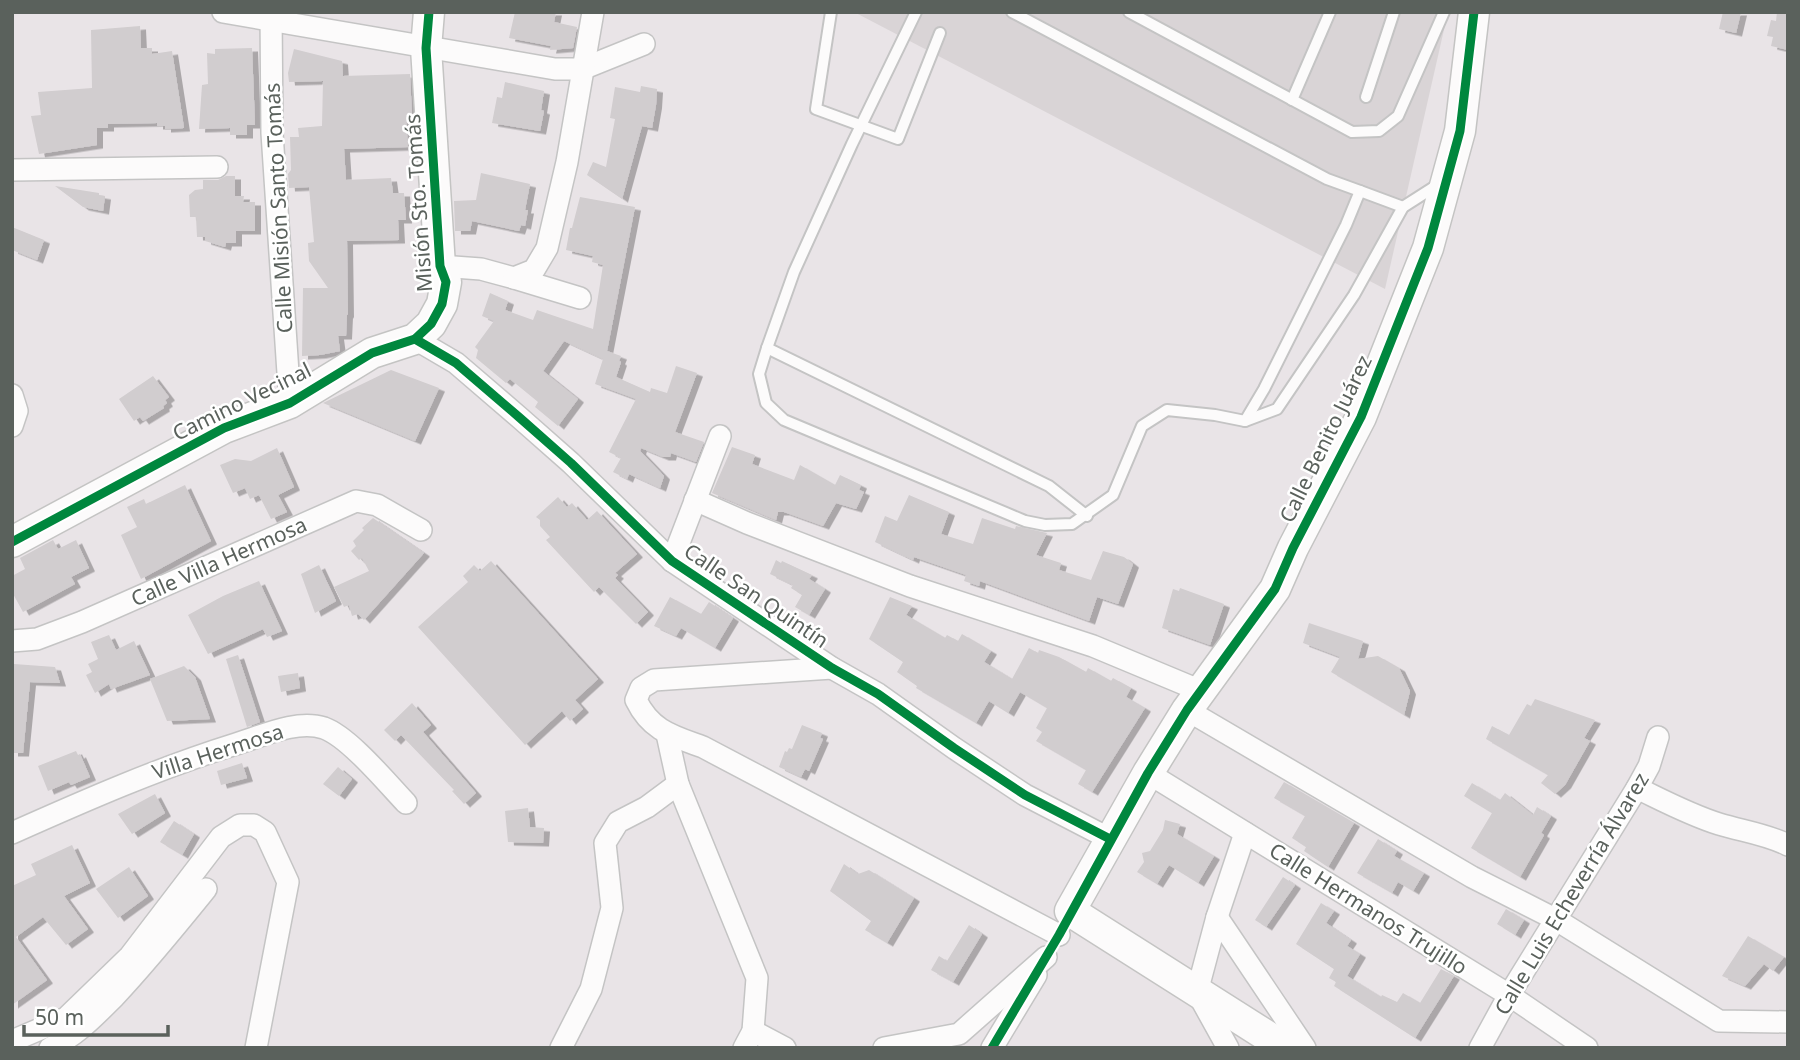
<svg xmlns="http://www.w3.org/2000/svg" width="1800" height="1060" font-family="'Noto Sans',sans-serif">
<defs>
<filter id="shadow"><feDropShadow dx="6" dy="3.5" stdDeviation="0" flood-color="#0004"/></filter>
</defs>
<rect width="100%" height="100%" fill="#e9e4e7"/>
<path fill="#d9d4d6" d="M854,12H1448L1385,289Z"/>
<g fill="#d1cdcf" filter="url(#shadow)">
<path d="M515,12H556L554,22L577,27L573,48L550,50L551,46L509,38Z"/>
<path d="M1723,12H1741L1736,33L1719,29Z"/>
<path d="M1777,12H1788V50L1771,46L1773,37L1767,36L1771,20L1776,21Z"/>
<path d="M140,26L141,48H152V54L172,51L184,128L165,129V126H157V123L108,124V128H97V145L39,154L31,116L41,115L38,92L92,88L91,30Z"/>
<path d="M252,48L255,125H247V135H230V128L199,129L202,85L208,84L207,53L215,54V49Z"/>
<path d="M294,49L342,61L343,76L410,74L412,116H406L408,147L344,149L346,180L391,178L393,193H404L406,220H398L399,240L347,241L348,315L347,314L346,336H338L340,351L320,355L302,356L303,288H328L309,261L308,243L314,242L309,187L289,188L288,174L291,170L290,137H299L298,128L322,126L323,81L289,82L288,73Z"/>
<path d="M505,82L544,91L541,110L544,111L540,131L492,123L497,97L502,98Z"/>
<path d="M641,86L657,89L656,105L652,128L642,126L622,199L587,175L593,162L606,167L615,119L610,118L615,87L640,92Z"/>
<path d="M481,173L530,184L525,210H528L525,226L521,225L519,231L472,221L470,231H455L454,201L476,200Z"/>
<path d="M226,176H235V196H244L243,202H255V231H236V243H226L225,247L205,241V237H197L196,217H190L189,195L195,190L203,189V180H218Z"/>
<path d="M55,186L99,193V195L105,196L103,211L83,207Z"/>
<path d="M580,197L635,207L607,351L621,356L619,361L621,362L616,377L650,392L651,388L667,393L676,366L697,373L675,432L704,442L696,462L671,453L670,457H663L641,448L640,451L664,476L660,488L629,474L627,479L613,472L621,458L609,452L636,399L595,384L603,359L564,341L543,371L578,399L558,426L535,407L538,402L510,379L506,383L476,358L478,350L475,347L494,321L482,316L490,293L508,301L505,310L533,320L537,310L593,329L603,265L592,262L593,256L566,250L570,228H572Z"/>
<path d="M12,227L44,240L37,260L12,250Z"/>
<path d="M391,370L439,388L415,441L323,403Z"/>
<path d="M153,376L169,397L165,400L167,403L163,406L164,408L143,421L140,417L134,421L119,399Z"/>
<path d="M732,447L755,455L752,464L794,480L800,465L835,485L840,475L861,485L859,490L864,492L856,509L836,503L823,526L784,512H778L776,520L712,493Z"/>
<path d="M277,448L294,487L278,495L287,512L271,519L259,495L250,499L245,488L233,493L220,465L235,459L251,461Z"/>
<path d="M185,485L211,541L141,579L121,535L137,527L127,507L144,499L146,504Z"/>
<path d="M909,495L949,512L941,534L973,544L982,518L1015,529L1016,526L1047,533L1036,555L1061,563L1059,570L1091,580L1103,551L1124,557L1133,564L1118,604L1097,597L1089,621L980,581L979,586L964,581L966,575L914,557L913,560L875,542L885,516L897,521Z"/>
<path d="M558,497L567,507L572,503L587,520L597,511L637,554L615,573L618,575L615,578L648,612L636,624L599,587L594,592L546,540L550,537L540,526V520L536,517Z"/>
<path d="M373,518L424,553L364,620L358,614L352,616L349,605L344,607L334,587L369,571L362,558L359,560L351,551L356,546L353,541L364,530L362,528Z"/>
<path d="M53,540L58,549L76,540L89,568L71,577L75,584L23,612L12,592V576L25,569L20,558Z"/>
<path d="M776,560L781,563L782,561L812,575L809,579L825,589L809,615L795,607L802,595L791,588L793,585L770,574Z"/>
<path d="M491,561L598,679L575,700L583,709L570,721L562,711L525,745L418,627L468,582L463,576L474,565L480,571Z"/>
<path d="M319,565L336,601L315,613L301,574Z"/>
<path d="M259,581L282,631L267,637L263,629L208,654L188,615L223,596Z"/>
<path d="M1180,588L1224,604L1210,645L1162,628L1173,589L1179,591Z"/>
<path d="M670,597L701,614L709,602L733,618L715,648L681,628L676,636L654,626Z"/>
<path d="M890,597L912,606L906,615L945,638L947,635L958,641L962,634L991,651L984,662L1012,679L1029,648L1038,653L1039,650L1059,657L1086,672L1088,668L1111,681L1113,678L1131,688L1126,697L1145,708L1092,792L1078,784L1086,770L1036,741L1042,732L1036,728L1047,708L1020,692L1008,713L989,701L976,723L916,688L917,686L897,672L903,662L869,639Z"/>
<path d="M1309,623L1363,641L1358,659L1378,656L1399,668L1410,691L1404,715L1331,672L1340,657L1303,643Z"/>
<path d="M109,635L116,650L134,641L150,675L111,689L109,684L95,693L86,675L92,672L88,664L98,659L91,642Z"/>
<path d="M238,655L260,722L247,727L226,659Z"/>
<path d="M14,664L55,667L60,683L30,682L23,753H12V665Z"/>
<path d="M184,666L195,677L210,719L167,721L150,679Z"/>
<path d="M298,673L300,688L281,692L278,676Z"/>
<path d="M1535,699L1595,720L1584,738L1590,741L1565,785L1555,794L1541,783L1548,775L1486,739L1492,726L1509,735L1527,704L1531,706Z"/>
<path d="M412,703L431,725L423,732L476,793L464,804L452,791L454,790L401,735L395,741L384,730Z"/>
<path d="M802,725L822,733L820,738L823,739L809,771L805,769L801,777L779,767L785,751L787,752L789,748L792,749Z"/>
<path d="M76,751L78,755L80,754L90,777L71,785L69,782L48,791L38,766Z"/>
<path d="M242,763L247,778L221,785L217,771Z"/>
<path d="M338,767L352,779L339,796L323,784Z"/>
<path d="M1284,782L1354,823L1328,867L1304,851L1306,847L1292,838L1305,816L1274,798Z"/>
<path d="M1472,783L1500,800L1505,793L1533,815L1537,807L1551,816L1541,833L1544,835L1520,877L1471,848L1492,813L1464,796Z"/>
<path d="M155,794L165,813L132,834L118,814Z"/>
<path d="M528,808L530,827L544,828L543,843L508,842L505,811Z"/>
<path d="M1165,820L1180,824L1177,834L1214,856L1198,883L1169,865L1157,884L1137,872L1144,862L1142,853L1150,851L1163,830Z"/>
<path d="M174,821L194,834L182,855L160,842Z"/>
<path d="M1378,839L1397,851L1394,856L1424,873L1413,891L1398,882L1392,893L1357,873Z"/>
<path d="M72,845L90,883L64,896L88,929L66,945L43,917L16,937L47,980L12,1005V886L36,875L31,864Z"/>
<path d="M844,864L858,874L869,870L914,898L887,943L865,930L871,921L830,891Z"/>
<path d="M129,867L148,896L118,918L96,889Z"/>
<path d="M1283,877L1295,885L1266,927L1255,920Z"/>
<path d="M1321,903L1334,911L1326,923L1351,940L1347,946L1360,954L1347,976L1381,997L1382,995L1397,1002L1403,993L1420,1003L1441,969L1454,976L1415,1038L1334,986L1336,982L1329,978L1334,969L1296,944Z"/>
<path d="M1506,909L1524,920L1515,935L1497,924Z"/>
<path d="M969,925L982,934L953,982L931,970L939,956L947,961Z"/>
<path d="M1748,936L1784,957L1773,971L1764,964L1745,986L1722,976Z"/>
</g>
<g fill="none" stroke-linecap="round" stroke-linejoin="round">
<defs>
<g id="lane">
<path d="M831,12L816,109L898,139L940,33"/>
<path d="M916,12L852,144L794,272L767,348L759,374L766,403L784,420L1025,521L1045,525L1072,524L1113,495L1142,426L1167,410L1215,415L1245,421L1277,409L1354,295L1403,207L1439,184"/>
<path d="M1012,12L1327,179L1360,191L1346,225L1264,389L1245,421"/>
<path d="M1129,12L1352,132L1379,131L1398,116L1444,12"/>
<path d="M1366,97L1394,12"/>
<path d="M1292,100L1330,12"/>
<path d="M1360,191L1403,207"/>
<path d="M767,348L1049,486L1087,516"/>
</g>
<g id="street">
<path d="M223,12L555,69H582L644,44"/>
<path d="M271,12L272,133L290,403"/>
<path d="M12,170L217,167"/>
<path d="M440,266L481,269L514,278L534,270L547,248L567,162L593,12"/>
<path d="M514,278L580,298"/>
<path d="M415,339L456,363L520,418L571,463L672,561L832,668L878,694L954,748L1025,795L1110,839"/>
<path d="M12,395L17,411L12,426"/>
<path d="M695,500L747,523L910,586L1093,646L1201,691"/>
<path d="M672,561L720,436"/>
<path d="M12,641L37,639L82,622L356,501L377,505L421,530"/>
<path d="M832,668L654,680L641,688L636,700C651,731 673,736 703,747L1059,935"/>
<path d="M1187,710L1472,877L1555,919L1719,1021L1788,1022"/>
<path d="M667,734L678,784L757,978L753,1031L744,1048"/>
<path d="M1148,773L1509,995L1587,1048"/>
<path d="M1637,788C1664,801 1690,815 1719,824C1742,831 1766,834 1788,845"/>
<path d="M12,833C86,800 159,768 236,744C262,736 297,719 324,728C349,737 387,783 406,803"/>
<path d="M1217,917L1305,1048"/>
<path d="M753,1031L785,1048"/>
<path d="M12,1041L66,1018L130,956L221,837L240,825H254L265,832L288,882L256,1048"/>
<path d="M50,1048C75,1037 95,1016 114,997C147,962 176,926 206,889"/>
<path d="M561,1048L591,989L612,908L605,843L618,822L647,807L678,784"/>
<path d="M884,1048L959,1034L1046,957"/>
<path d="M992,1048L1036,975"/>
<path d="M1228,1048L1197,992L1217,917L1245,833"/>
<path d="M1480,1048L1509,995L1637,788L1649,766L1658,737"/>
</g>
<g id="secondary">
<path d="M12,542L224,428L290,403L372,353L415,339L431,324L442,304L446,282L440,266L426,48L429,12"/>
<path d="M1286,1048L1070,911L1148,773L1187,710L1275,589L1293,548L1361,417L1428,248L1460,131L1474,12"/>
</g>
</defs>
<use href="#lane" stroke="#c4c4c4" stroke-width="14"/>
<use href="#street" stroke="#c4c4c4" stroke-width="24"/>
<use href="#secondary" stroke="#c4c4c3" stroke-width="33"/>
<use href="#lane" stroke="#fcfbfb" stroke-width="10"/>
<use href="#street" stroke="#fcfbfb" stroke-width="21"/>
<use href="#secondary" stroke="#fcfbfb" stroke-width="30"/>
<defs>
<g id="cycleway">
<path d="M415,339L456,363L520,418L571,463L672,561L832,668L878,694L954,748L1025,795L1110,839"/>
<path d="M12,542L224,428L290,403L372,353L415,339L431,324L442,304L446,282L440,266L426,48L429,12"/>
<path d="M992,1048L1059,935L1148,773L1187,710L1275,589L1293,548L1361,417L1428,248L1460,131L1474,12"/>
</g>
</defs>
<use href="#cycleway" stroke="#fff" stroke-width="13"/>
<use href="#cycleway" stroke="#00873e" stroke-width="9"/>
</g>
<g text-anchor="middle" stroke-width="5" stroke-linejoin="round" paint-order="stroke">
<g font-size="21" fill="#5a615c" stroke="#fff">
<text transform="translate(419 203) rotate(-94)" y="7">Misión Sto. Tomás</text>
<text transform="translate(279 208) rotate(-93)" y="7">Calle Misión Santo Tomás</text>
<text transform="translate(242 402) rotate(-26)" y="7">Camino Vecinal</text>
<text transform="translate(1326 439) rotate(-64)" y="7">Calle Benito Juárez</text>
<text transform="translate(219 562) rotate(-24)" y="7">Calle Villa Hermosa</text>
<text transform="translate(756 596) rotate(34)" y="7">Calle San Quintín</text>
<text transform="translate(218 752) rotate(-18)" y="7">Villa Hermosa</text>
<text transform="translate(1572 894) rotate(-59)" y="7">Calle Luis Echeverría Álvarez</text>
<text transform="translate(1368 909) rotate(32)" y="7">Calle Hermanos Trujillo</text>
</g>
</g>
<rect width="1800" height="1060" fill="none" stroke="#5a615c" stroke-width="28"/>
<path d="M24 1025v10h144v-10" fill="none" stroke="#5a615c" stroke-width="3.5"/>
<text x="35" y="1025" font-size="21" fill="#5a615c" stroke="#ffffff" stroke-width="5" paint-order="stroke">50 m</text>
</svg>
